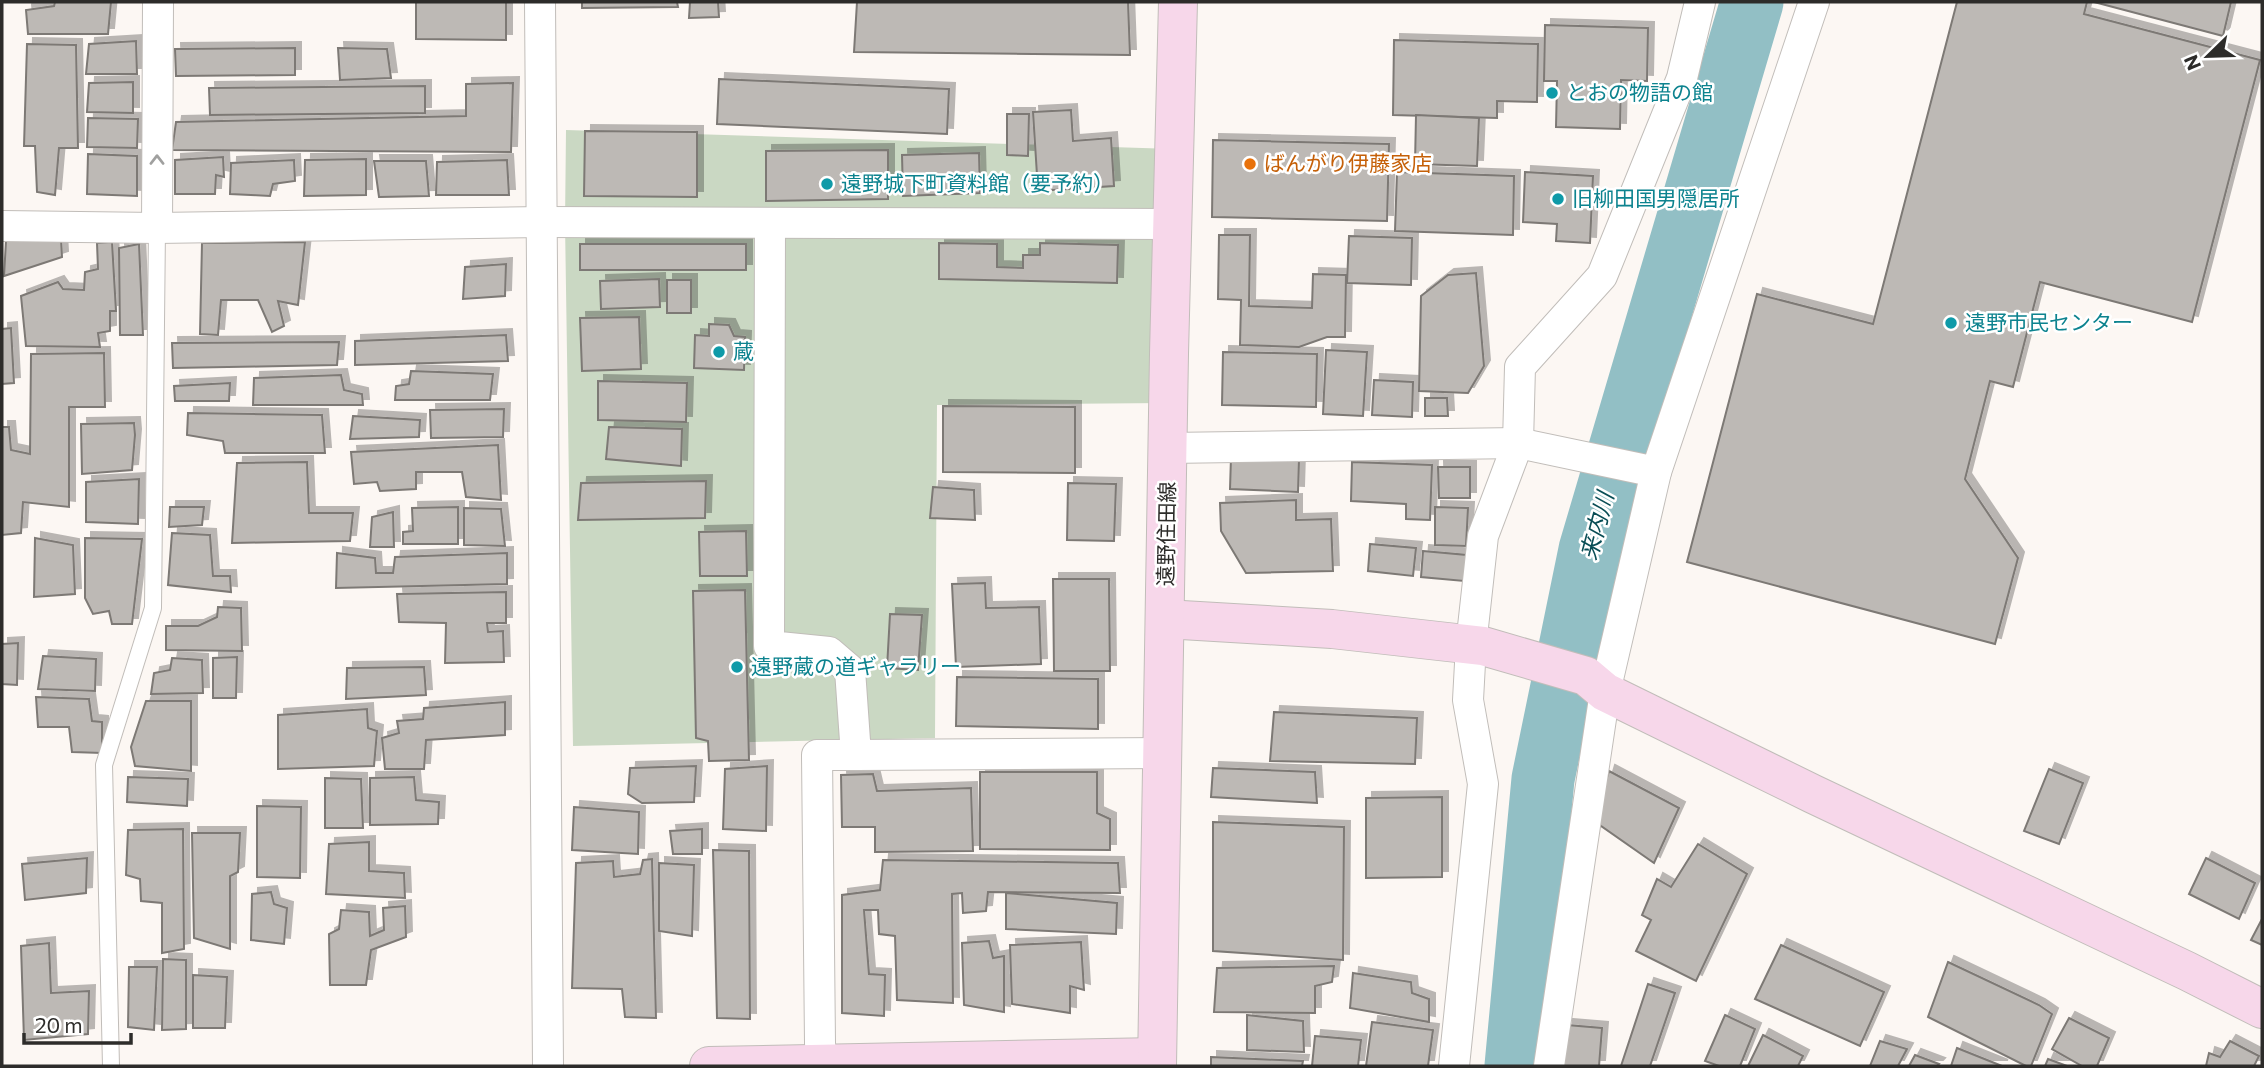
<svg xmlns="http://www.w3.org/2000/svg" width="2264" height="1068" font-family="Commissioner,'Noto Sans JP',sans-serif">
<defs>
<filter id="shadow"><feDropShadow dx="6" dy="-6" stdDeviation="0" flood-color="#0004"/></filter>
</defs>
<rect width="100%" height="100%" fill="#fcf7f3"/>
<path fill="#cad8c3" d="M566,130L1174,149L1166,403L937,405L935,738L573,746L565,223Z"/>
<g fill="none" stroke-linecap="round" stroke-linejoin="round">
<path stroke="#92bfc5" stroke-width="63" d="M1516,1066L1543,779L1590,550L1752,2"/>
</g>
<g fill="#bdb9b5" stroke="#7d7975" stroke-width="2" filter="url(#shadow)">
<path d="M55,2H111L108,34H28L26,10L54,6Z"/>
<path d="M416,2H506V40L416,39Z"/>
<path d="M582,2H677L678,7L582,8Z"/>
<path d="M690,2H718L719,17L689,18Z"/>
<path d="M857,2H1128L1130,55L854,52Z"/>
<path d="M1957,2H2087L2084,14L2260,60L2192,322L2040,282L2013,387L1990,381L1965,479L2018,558L1995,644L1687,562L1757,294L1873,324Z"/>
<path d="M2094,2H2231L2223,36Z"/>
<path d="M1545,25L1648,28L1647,81L1621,80L1620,129L1556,127L1557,81H1544Z"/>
<path d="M1394,40L1538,44L1537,102L1497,101V118L1393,115Z"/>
<path d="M136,41L137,74H86L89,44Z"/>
<path d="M27,44L76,45L78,148H59L55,195L37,192L35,146H24Z"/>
<path d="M295,48V75L176,76L175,49Z"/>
<path d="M338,48L387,49L391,78L340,80Z"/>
<path d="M719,79L949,89L947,134L717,124Z"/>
<path d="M133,82V113L87,112L89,83Z"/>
<path d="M513,83L511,152L172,150L176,122L466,116V84Z"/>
<path d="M425,86V113L210,115L209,88Z"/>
<path d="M1071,110L1073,141L1111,138L1114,186L1038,191L1033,112Z"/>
<path d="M1007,114H1029L1028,156L1007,155Z"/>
<path d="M1416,115L1479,118L1477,166L1415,164Z"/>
<path d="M88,118L138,119L137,148L87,147Z"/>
<path d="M585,131L697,132V197L584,196Z"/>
<path d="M1213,140L1389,144L1387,221L1212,217Z"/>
<path d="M888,150V199L766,201V151Z"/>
<path d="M979,153L980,193L903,196L902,155Z"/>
<path d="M88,154L137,156V196L87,194Z"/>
<path d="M223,157L224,177L216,175L215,194H175V160Z"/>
<path d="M366,159V195L304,196L305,160Z"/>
<path d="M294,160L295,181L273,184L270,196L230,194L231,163Z"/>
<path d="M507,160L509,195H436L437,162Z"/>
<path d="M374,161H426L429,196L379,197Z"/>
<path d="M1397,172L1514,176L1513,235L1395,231Z"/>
<path d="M1525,172L1593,176L1590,243L1556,241L1557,224L1523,222Z"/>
<path d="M1219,235H1250L1249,306L1312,308L1313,274L1346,275L1345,337H1327L1299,347L1240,345L1241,300L1218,299Z"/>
<path d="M1349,236L1412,238L1411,285L1347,283Z"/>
<path d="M61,239L62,257L4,276L6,241Z"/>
<path d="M112,242L116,311H110V331L98,333L100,347L26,346L21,296L58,282L63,289L84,290L85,272L98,269L97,243Z"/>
<path d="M305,242L298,305L278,301L284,326L272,332L258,300H221L218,335L200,334L202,243Z"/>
<path d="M939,243L997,244V267L1023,268V255H1040V243L1118,245L1117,283L939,279Z"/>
<path d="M139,244L143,335H120L119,248Z"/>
<rect x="580" y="244" width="166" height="26"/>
<path d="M506,264L505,296L463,299L465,267Z"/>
<path d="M1476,273L1484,366L1468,393L1419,391L1421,296L1448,275Z"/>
<path d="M659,279L660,307L601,309L600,281Z"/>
<rect x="667" y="280" width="24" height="33"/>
<path d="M639,317L641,369L582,371L580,318Z"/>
<path d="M709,324L729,325L734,336L745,337L744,370L694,368L695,335L709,336Z"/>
<path d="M11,328L14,383L2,384V329Z"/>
<path d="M506,335L508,361L355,365V341Z"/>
<path d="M339,342L337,365L173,368L172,343Z"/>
<path d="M1326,350L1367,352L1363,416L1323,414Z"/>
<path d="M1223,352L1317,354L1316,407L1222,405Z"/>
<path d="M104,353L105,407H69V507L23,502L21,533L2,535V427H9L11,450L30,454L31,354Z"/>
<path d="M411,371L493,374L490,400H395L396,386L409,384Z"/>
<path d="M341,375L344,390L362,394L363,405H253L254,378Z"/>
<path d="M1374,380L1413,382L1412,417L1372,415Z"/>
<path d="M598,381L687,383L686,422L598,420Z"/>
<path d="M230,383L229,401H175L174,386Z"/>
<path d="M1425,398H1447L1448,416H1425Z"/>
<path d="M943,406L1075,407V473L943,472Z"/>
<path d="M504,409L503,437L431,438L430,410Z"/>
<path d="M188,413L322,415L325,453H225L223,441L187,435Z"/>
<path d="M353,416L420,420L419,437L350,439Z"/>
<path d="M134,423L135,435L132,470L82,474L81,424Z"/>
<path d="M609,427L682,429L681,466L606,459Z"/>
<path d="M498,445L501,500L466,497L462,472H416V489L380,491L377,482L354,484L351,452Z"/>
<path d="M1231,457L1299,460L1298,492L1230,489Z"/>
<path d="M307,462L309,513H353L350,541L232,543L237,463Z"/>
<path d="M1352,462L1432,465L1430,520L1406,519V504L1351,501Z"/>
<path d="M1438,467H1470V498H1439Z"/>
<path d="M139,479L138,524L86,522V482Z"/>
<path d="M706,481L705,518L578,520L581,483Z"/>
<path d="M1068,483L1116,484L1114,541L1067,540Z"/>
<path d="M933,487L974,490L975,520L930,518Z"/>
<path d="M1296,500V520L1331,519L1333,571L1246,573L1221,531L1220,503Z"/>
<path d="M170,507H204L202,525L169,527Z"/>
<path d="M458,507V544H403V532L413,531L412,508Z"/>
<path d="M1435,507L1468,508L1466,546L1435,545Z"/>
<path d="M464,508L501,509L505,546L464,545Z"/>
<path d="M393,512L394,547H370L372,517Z"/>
<path d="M746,531L747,576H700L699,532Z"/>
<path d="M172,533L210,535L213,576H230L231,592L168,585Z"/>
<path d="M35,538L73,545L75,594L34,597Z"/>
<path d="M85,538L142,539L132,624H112L109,611L93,614L85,598Z"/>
<path d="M1370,544L1416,548L1413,576L1368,571Z"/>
<path d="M1423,551L1467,555L1464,581L1421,577Z"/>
<path d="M337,553L375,558L376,573H393L395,557L507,553V584L336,588Z"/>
<path d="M1053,579H1109L1110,671H1054Z"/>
<path d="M985,583L986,608L1039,607L1041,664L956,667L952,584Z"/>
<path d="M745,590L749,760L709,761L708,741L696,738L693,591Z"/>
<path d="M506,592V623H487L488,632L503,631L504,662L445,663L446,623L399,622L397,594Z"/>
<path d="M218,607L241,608L242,651L166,650V626H198L217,617Z"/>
<path d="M890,614L922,615L918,670L887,668Z"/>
<path d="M18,643L17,685L2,684V644Z"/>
<path d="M43,656L96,659L95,691L38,689Z"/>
<path d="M237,657L236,698H213V658Z"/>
<path d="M172,658L202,660L203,693L151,694L154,673L170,670Z"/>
<path d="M424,667L426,695L346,699L347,668Z"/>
<path d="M957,677L1098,679V729L956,726Z"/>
<path d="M36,697L89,699L92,721L102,722V753L72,752L69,727H38Z"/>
<path d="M146,701H191V771L135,766L131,747Z"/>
<path d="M505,702V735L426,740L424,769H385L382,738L399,733L397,721L423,719L424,708Z"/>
<path d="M367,709L368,728L377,731L374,766L278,769V715Z"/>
<path d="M1274,712L1417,718L1415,764L1270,761Z"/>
<path d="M696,766L694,802L642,803L628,794L630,768Z"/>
<path d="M767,766L766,831L723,829L725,769Z"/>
<path d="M1213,768L1315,772L1317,803L1211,797Z"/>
<path d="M2049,769L2083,783L2059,844L2024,831Z"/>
<path d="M1609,771L1679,808L1654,863L1594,821Z"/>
<path d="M980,772H1097V813L1110,819V850L980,849Z"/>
<path d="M873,774L877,791L971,788L973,851L875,852V827H842L841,775Z"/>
<path d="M128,777L188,779L187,806L127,802Z"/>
<path d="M414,777L416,800L439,802L438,824L370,825V778Z"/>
<path d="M325,778L361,779L363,828H325Z"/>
<path d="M1442,797V877L1366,878V798Z"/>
<path d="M257,806L301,807L300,878L257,877Z"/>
<path d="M574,807L639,812L638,854L572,850Z"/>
<path d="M1213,822L1344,827L1343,960L1213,951Z"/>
<path d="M183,829L184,949L162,953V903L141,901L140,879L126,875L128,830Z"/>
<path d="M702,829V854H673L670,831Z"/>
<path d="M192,833H240L238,872L230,876V949L194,938Z"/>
<path d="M369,842V871L404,873L405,898L326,894L329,844Z"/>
<path d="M1698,844L1747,874L1696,981L1636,951L1651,920L1642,915L1657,879L1671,887Z"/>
<path d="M713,850L749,851L750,1019L717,1018Z"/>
<path d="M87,858L86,893L25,900L22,864Z"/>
<path d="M2206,858L2255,883L2239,919L2189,894Z"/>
<path d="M652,859L656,1018L625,1017L622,989L572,988L576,863L613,861L614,877L640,874L643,860Z"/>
<path d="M883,860L1118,863L1120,893L988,892L986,911L963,913L962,893L952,894L953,1003L897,1000L895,936L879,934L878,910H864L869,974L885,975L884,1016L842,1013V895L880,890Z"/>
<path d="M659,863L694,865L692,936L659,931Z"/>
<path d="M271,892L274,904L287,908L284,944L251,940L252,894Z"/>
<path d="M1006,893L1117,903L1116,934L1006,929Z"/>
<path d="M405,906L406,937L371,950L366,985H330L329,934L339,929L341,910L369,912L370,936L384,930L383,908Z"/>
<path d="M2262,919V945L2251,940Z"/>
<path d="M989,941L993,958L1004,956V1012L964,1005L962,943Z"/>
<path d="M1081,942L1084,990L1070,986V1013L1012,1004L1010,945Z"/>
<path d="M49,943L51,993L89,991L88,1034L24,1040L21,946Z"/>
<path d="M1781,945L1884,992L1860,1046L1755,999Z"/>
<path d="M163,959L186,960V1029L162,1030Z"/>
<path d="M1948,962L2039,1005L2052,1014L2031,1066H2026L1928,1017Z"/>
<path d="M1334,966L1332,982L1315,986V1013L1214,1012L1217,968Z"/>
<path d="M129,967H157L154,1030L128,1027Z"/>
<path d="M1353,973L1411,982L1412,993L1429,999V1022L1350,1008Z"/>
<path d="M193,975L227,977L225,1028H193Z"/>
<path d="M1648,984L1675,993L1650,1066H1621Z"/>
<path d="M1247,1015L1303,1021L1304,1052L1247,1050Z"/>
<path d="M1725,1015L1755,1029L1740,1066H1719L1705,1061Z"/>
<path d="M2069,1018L2109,1038L2097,1066H2082L2052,1049Z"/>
<path d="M1372,1022L1433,1030L1428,1066H1366Z"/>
<path d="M1567,1025L1602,1028L1599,1066H1563Z"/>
<path d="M1763,1035L1803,1056L1798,1066H1748Z"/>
<path d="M1315,1036L1361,1040L1358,1066H1312Z"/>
<path d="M1880,1041L1907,1049L1898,1066H1870Z"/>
<path d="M2230,1041L2259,1056L2254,1066H2206L2209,1053L2220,1057Z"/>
<path d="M1957,1048L2002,1066H1951Z"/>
<path d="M1915,1055L1939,1064L1937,1066H1909Z"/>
<path d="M1211,1057L1303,1061L1302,1066H1211Z"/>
<path d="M2048,1059L2067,1066H2045Z"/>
</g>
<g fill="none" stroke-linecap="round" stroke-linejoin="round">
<defs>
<path id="lane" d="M111,1066L104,765L153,608L157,228"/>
<g id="street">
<path d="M540,2L548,1066"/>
<path d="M770,223L769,646L829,652L850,670L856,755L1163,753"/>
<path d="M2,226L157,228L542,222L1172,224"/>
<path d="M157,228L158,2"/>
<path d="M1168,448L1518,443L1656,472"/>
<path d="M822,1064L820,1043L817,755H856"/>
<path d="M1454,1066L1483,784L1468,700L1471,645L1483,536L1518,443L1520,367L1602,276L1682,78L1700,2"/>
<path d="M1549,1066L1605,692L1656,472L1814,2"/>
</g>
<g id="secondary">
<path d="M1165,619L1332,629L1483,646L1586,676L1605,692L1813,794L2187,971L2262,1009"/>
<path d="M709,1066L1157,1057"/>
<path d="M1157,1066L1169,354L1178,2"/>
</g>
</defs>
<use href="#lane" stroke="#c1bdb9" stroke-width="18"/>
<use href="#street" stroke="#c1bdb9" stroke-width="32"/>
<use href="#secondary" stroke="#c1bdb9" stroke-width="40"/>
<use href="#lane" stroke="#fff" stroke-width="16"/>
<use href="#street" stroke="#fff" stroke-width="30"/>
<use href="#secondary" stroke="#f7d7ea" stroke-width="38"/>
</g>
<defs><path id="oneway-chevron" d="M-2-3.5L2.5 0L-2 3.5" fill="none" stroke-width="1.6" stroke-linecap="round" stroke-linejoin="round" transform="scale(1.75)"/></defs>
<use stroke="#a0a09f" href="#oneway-chevron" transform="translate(157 160) rotate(-90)"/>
<g fill="#0f9aa8" stroke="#fff" stroke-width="2.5">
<circle cx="1552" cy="93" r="7"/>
<circle cx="827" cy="184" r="7"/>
<circle cx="1558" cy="199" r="7"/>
<circle cx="1951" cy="323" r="7"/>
<circle cx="719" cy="352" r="7"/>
<circle cx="737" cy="667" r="7"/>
</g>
<circle fill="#e8710a" stroke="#fff" stroke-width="2.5" cx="1250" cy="164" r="7"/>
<g text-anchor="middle" stroke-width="5" stroke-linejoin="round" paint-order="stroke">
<g font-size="21" fill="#0d838f" stroke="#fff" text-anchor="start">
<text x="1566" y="100">とおの物語の館</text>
<text x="841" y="191">遠野城下町資料館（要予約）</text>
<text x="1572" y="206">旧柳田国男隠居所</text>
<text x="1965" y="330">遠野市民センター</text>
<text x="733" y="359">蔵</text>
<text x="751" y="674">遠野蔵の道ギャラリー</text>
</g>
<g font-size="21" fill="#c56008" stroke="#fff" text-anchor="start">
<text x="1264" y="171">ばんがり伊藤家店</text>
</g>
<g font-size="21" fill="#2d2c2a" stroke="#fff">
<text transform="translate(1167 534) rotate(-89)" y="7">遠野住田線</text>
</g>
<g font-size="23" font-style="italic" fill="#094d55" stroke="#fff">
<text transform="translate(1597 526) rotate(-75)" y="8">来内川</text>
</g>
</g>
<rect width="2264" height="1068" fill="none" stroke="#2d2c2a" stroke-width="7"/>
<g transform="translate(2208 56) rotate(247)" stroke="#ffffff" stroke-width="5" paint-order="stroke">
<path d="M0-5L12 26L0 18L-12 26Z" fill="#2d2c2a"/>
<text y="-10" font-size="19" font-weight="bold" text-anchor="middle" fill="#2d2c2a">N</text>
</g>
<path d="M24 1033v10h107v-10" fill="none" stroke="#2d2c2a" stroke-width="3.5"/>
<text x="35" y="1033" font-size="21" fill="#2d2c2a" stroke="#ffffff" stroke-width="5" paint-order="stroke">20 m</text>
</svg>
